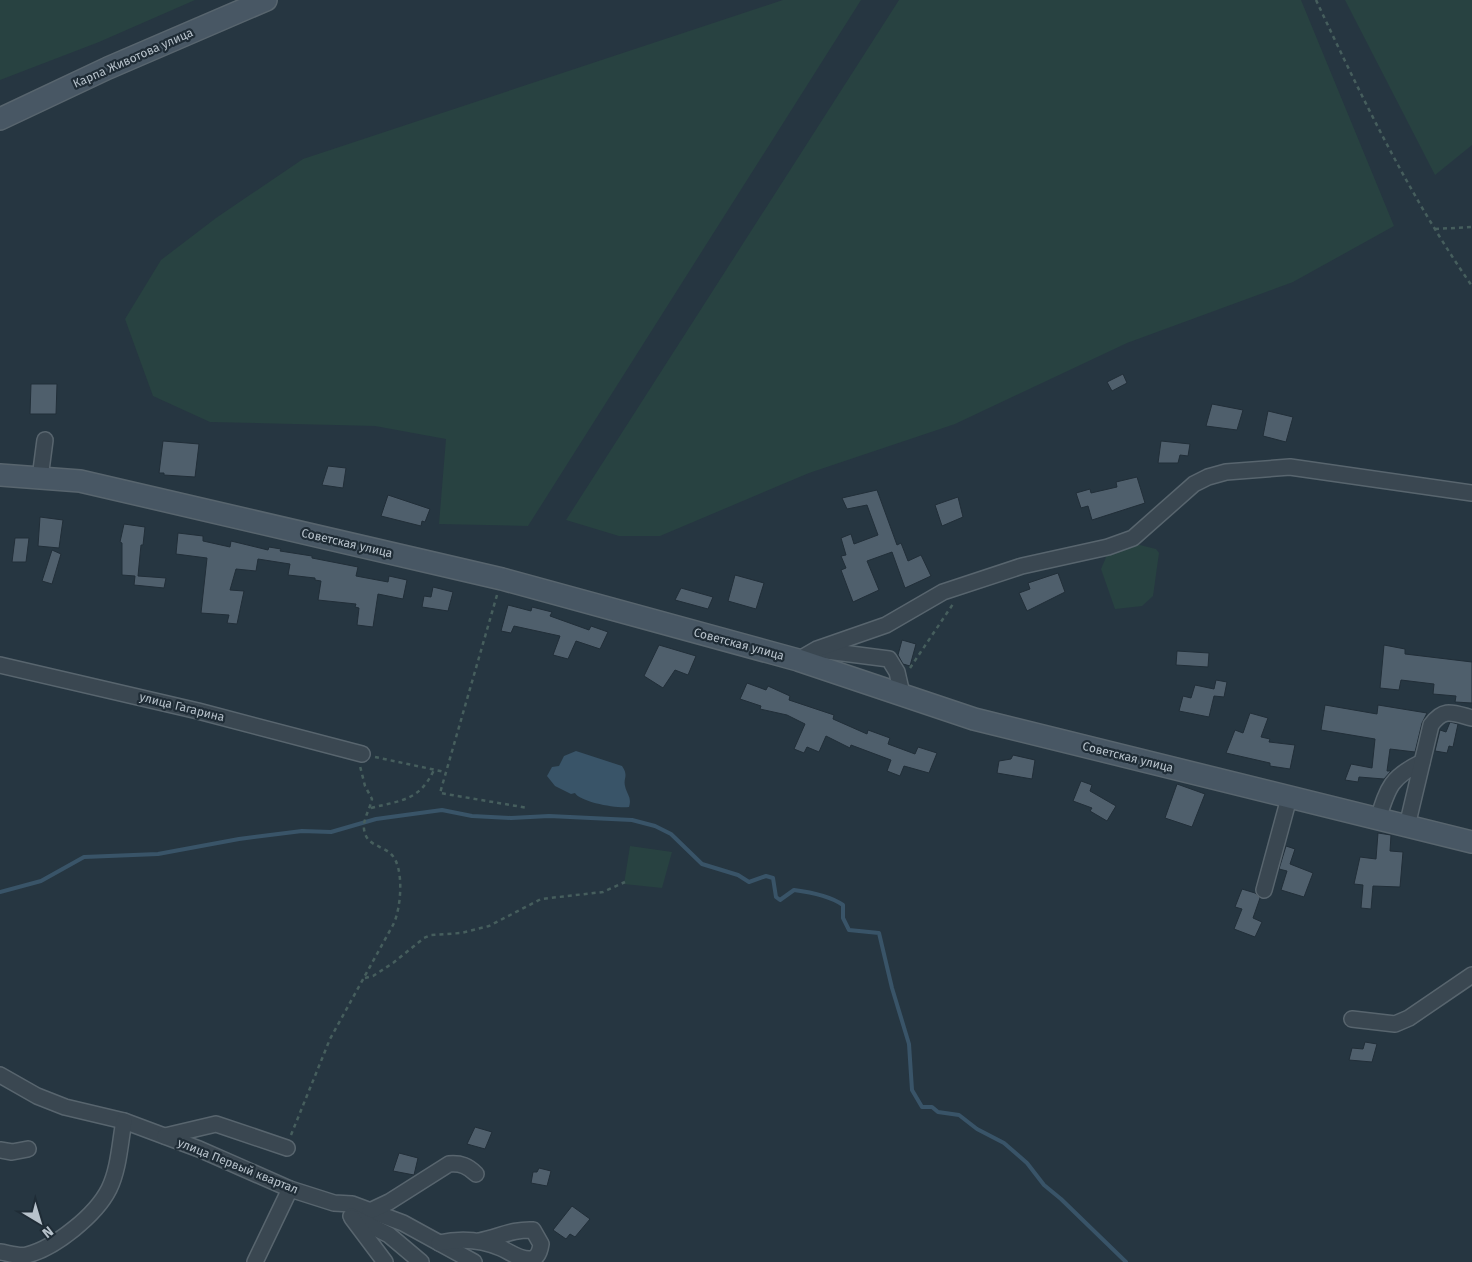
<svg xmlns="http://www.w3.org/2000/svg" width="1472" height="1262" font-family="'Fira Sans',sans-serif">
<rect width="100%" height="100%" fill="#263641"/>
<g fill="#284241">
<path d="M0,0H195L99,42L0,80Z"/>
<path d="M783,0H861L528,526L439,524L446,439L375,426L210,422L153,396L125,319L161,260L216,218L303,159Z"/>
<path d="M899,0H1301L1394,226L1293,282L1127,343L955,424L809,473L660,536H619L566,520Z"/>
<path d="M1345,0H1472V145L1435,175Z"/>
<path d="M1136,544L1156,549L1159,553L1153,596L1142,606L1115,609L1101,569L1107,555Z"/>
<path d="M630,846L672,852L662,888L624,884Z"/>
</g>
<path fill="#395468" d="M576,751L622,766C629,776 623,778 625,786C627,795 632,797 629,807C618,809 580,802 575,793L571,794L555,786L547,776L552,767L559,766L564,756Z"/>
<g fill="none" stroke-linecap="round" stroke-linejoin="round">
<path stroke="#395468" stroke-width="4" d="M0,892L41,881L84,857L158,854L239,839L302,831L331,832L376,819L442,810L472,816L511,818L549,816L632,820L655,826L671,834L702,864L738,875L749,882L766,876L773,878L776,897L780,900L794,890C810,892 830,896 843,905V918L849,930L879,933L892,988L909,1044L912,1090L922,1107H932L938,1112L959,1115L977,1129L1004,1143L1027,1163L1044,1185L1061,1199L1126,1262"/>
</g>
<g fill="#4f5f6c" stroke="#212e38">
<path d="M1123,374L1127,383L1112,391L1107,382Z"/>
<path d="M31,384H57L56,414H30Z"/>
<path d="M1212,404L1243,410L1237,430L1206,426Z"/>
<path d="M1268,411L1293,417L1286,442L1263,436Z"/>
<path d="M163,441L199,444L195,477L164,475V473H159Z"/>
<path d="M1161,441L1190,444L1188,456L1180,455L1178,463H1158Z"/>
<path d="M328,466L346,468L343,488L322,485Z"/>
<path d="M1137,477L1145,503L1092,520L1088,506L1081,508L1076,493L1090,489L1091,493L1117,487L1116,482Z"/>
<path d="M877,490L897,545L901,543L908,561L921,555L931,576L905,588L892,552L867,561L879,590L853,602L841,570L846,568L841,556L846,555L841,538L851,534L854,544L878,535L867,505L847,509L842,498Z"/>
<path d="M388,495L430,509L425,522L422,521L421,526L381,516Z"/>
<path d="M958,497L963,517L942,526L935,505Z"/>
<path d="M40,517L63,520L59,548L38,546Z"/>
<path d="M124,524L145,527L143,545H141L138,576L166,578L164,588L134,585L135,576L122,575V543L120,542Z"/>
<path d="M178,533L203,536V541L230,547L231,541L268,550L269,547L281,549L280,551L312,556V558L358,567L356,576L388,582L389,576L407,580L403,599L378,594L373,627L357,625L359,608L355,607L356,604L318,600L321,581L315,580V578L288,575L290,564L258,559L256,571L236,569L230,590L244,591L237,624L227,623L229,615L201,613L207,558L176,554Z"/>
<path d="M15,538H29L26,562H12Z"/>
<path d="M52,550L61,554L52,584L42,581Z"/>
<path d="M1058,573L1065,592L1027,611L1019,593L1030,589L1028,583Z"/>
<path d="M735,575L764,583L756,609L728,601Z"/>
<path d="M433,587L453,592L448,611L422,607L424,596L431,597Z"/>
<path d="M681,588L713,597L708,609L675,600Z"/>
<path d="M508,605L531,611L532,607L552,612L550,616L589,630L591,626L608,632L600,649L576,641L568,659L553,655L560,636L514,626L511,633L501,631Z"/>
<path d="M902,640L916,644L910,666L903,664L898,655Z"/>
<path d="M659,645L696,656L688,675L675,670L663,688L644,676Z"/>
<path d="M1384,645L1405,649V654L1472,662V703L1455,702L1456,696L1433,694L1434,684L1401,680L1399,690L1380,688Z"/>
<path d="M1177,651L1209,653L1208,667L1176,665Z"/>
<path d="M1216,680L1227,682L1224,697L1214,696L1209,717L1179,711L1183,696L1191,698L1195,685L1214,689Z"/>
<path d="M747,683L766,690L768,686L790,696L789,700L834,715L833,719L867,734L868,730L890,738L888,744L915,754L918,747L937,753L929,773L904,766L900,776L887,771L891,760L851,745L850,748L826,736L819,752L807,747L804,753L794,749L805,724L787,715L760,709L761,706L740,699Z"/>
<path d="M1325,705L1377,714L1378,705L1427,713L1422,723L1415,752L1390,749L1387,771H1391L1384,779L1359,777L1358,782L1345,780L1351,764L1372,768L1375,739L1321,730Z"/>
<path d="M1250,713L1268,718L1261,737L1270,739L1269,742L1295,745L1290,769L1270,766V763L1226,753L1235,730L1243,733Z"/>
<path d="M1450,722L1458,724L1453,747L1449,746L1447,753L1435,751L1440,730L1446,732Z"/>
<path d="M1013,755L1035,760L1032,779L997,773L999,761L1011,759Z"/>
<path d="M1081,781L1092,785L1090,791L1116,806L1107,821L1090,811L1092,808L1073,801Z"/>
<path d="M1177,784L1205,794L1192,827L1165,818Z"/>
<path d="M1378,833L1391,835L1390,851L1403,852L1400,887L1373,886L1371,909L1361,908L1363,885L1354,884L1360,857L1376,859Z"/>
<path d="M1286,846L1295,849L1290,864L1313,873L1304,897L1281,890L1287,871L1279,869Z"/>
<path d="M1242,889L1255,893L1260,898L1253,918L1262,922L1255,937L1234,929L1242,909L1235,907Z"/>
<path d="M1365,1042L1377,1044L1372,1062L1349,1060L1352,1048L1363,1049Z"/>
<path d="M475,1127L492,1132L485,1149L467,1144Z"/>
<path d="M399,1153L418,1158L414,1175L393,1171Z"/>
<path d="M539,1168L551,1171L547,1186L531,1183L533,1172H537Z"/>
<path d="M572,1206L590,1219L575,1237L570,1234L566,1239L553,1230Z"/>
</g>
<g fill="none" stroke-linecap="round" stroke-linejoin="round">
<defs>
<g id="street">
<path d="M40,478L45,440"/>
<path d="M819,650L889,659L897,672L902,694"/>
<path d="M798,660L817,649L886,625L943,592L1022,566L1108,547L1133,538L1194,484L1208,477L1226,472L1290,467L1472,493"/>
<path d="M0,665L198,711L362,754"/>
<path d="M1378,819C1388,787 1391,777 1422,762"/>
<path d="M1407,826L1431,725C1444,707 1453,713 1472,718"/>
<path d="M1264,890L1289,798"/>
<path d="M1352,1019L1395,1024L1409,1018L1472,975"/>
<path d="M0,1075L37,1096L65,1107L124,1121L199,1149L290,1189L334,1203L352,1204L403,1223L474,1262"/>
<path d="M165,1136L216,1124L287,1148"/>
<path d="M0,1150L12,1152L28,1149"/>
<path d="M370,1211L389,1202L449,1164C461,1163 468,1166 476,1174"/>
<path d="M351,1216L389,1235L421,1262"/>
<path d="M352,1218L385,1262"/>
<path d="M439,1243C461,1238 480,1239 501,1248C510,1252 520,1260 531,1259C538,1258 540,1251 541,1244L533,1230C513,1229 499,1237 479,1241"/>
<path d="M0,1252C8,1253 19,1257 27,1255C55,1248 96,1215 109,1189C119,1169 120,1142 124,1121"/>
<path d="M255,1262L290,1189"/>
</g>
<g id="secondary">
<path d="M0,119L108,68L266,0"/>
<path d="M0,475L80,481L502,579L798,660L974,719L1472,842"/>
</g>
</defs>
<use href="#street" stroke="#58656e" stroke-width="18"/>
<use href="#secondary" stroke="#58656e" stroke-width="24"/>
<g stroke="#465e5d" stroke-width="2.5" stroke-dasharray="4 4" stroke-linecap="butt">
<path d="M1316,0C1362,98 1410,197 1472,286"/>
<path d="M1435,229L1472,227"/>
<path d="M497,595L440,793L528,808"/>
<path d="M910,668L953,604"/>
<path d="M375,757L445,772"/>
<path d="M371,808C402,800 419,801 434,770"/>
<path d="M365,978L373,976L393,963L424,938L431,935L461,933L489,926L541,899L603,892L625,882"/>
<path d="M291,1135L330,1039L393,925C401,910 405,867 391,854C382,845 366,846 364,829C363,819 370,809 372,799L365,786L360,766"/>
</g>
<use href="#street" stroke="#3a4751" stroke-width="15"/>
<use href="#secondary" stroke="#485764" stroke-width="21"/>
</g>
<g text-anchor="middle" stroke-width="4.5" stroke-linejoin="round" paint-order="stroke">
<g font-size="12" fill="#b7c2cb" stroke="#1f2c36">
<text transform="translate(133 58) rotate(-24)" y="4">Карпа Животова улица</text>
<text transform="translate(347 543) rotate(13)" y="4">Советская улица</text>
<text transform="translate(739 644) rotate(15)" y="4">Советская улица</text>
<text transform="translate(182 707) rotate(14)" y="4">улица Гагарина</text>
<text transform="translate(1128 757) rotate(14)" y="4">Советская улица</text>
<text transform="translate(238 1166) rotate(22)" y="4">улица Первый квартал</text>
</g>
</g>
<g transform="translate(40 1222) rotate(142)" stroke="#1f2c36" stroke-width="4" paint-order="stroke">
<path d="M0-4L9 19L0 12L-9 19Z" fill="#b7c2cb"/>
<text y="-8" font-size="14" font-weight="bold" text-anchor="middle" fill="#b7c2cb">N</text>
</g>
</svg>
